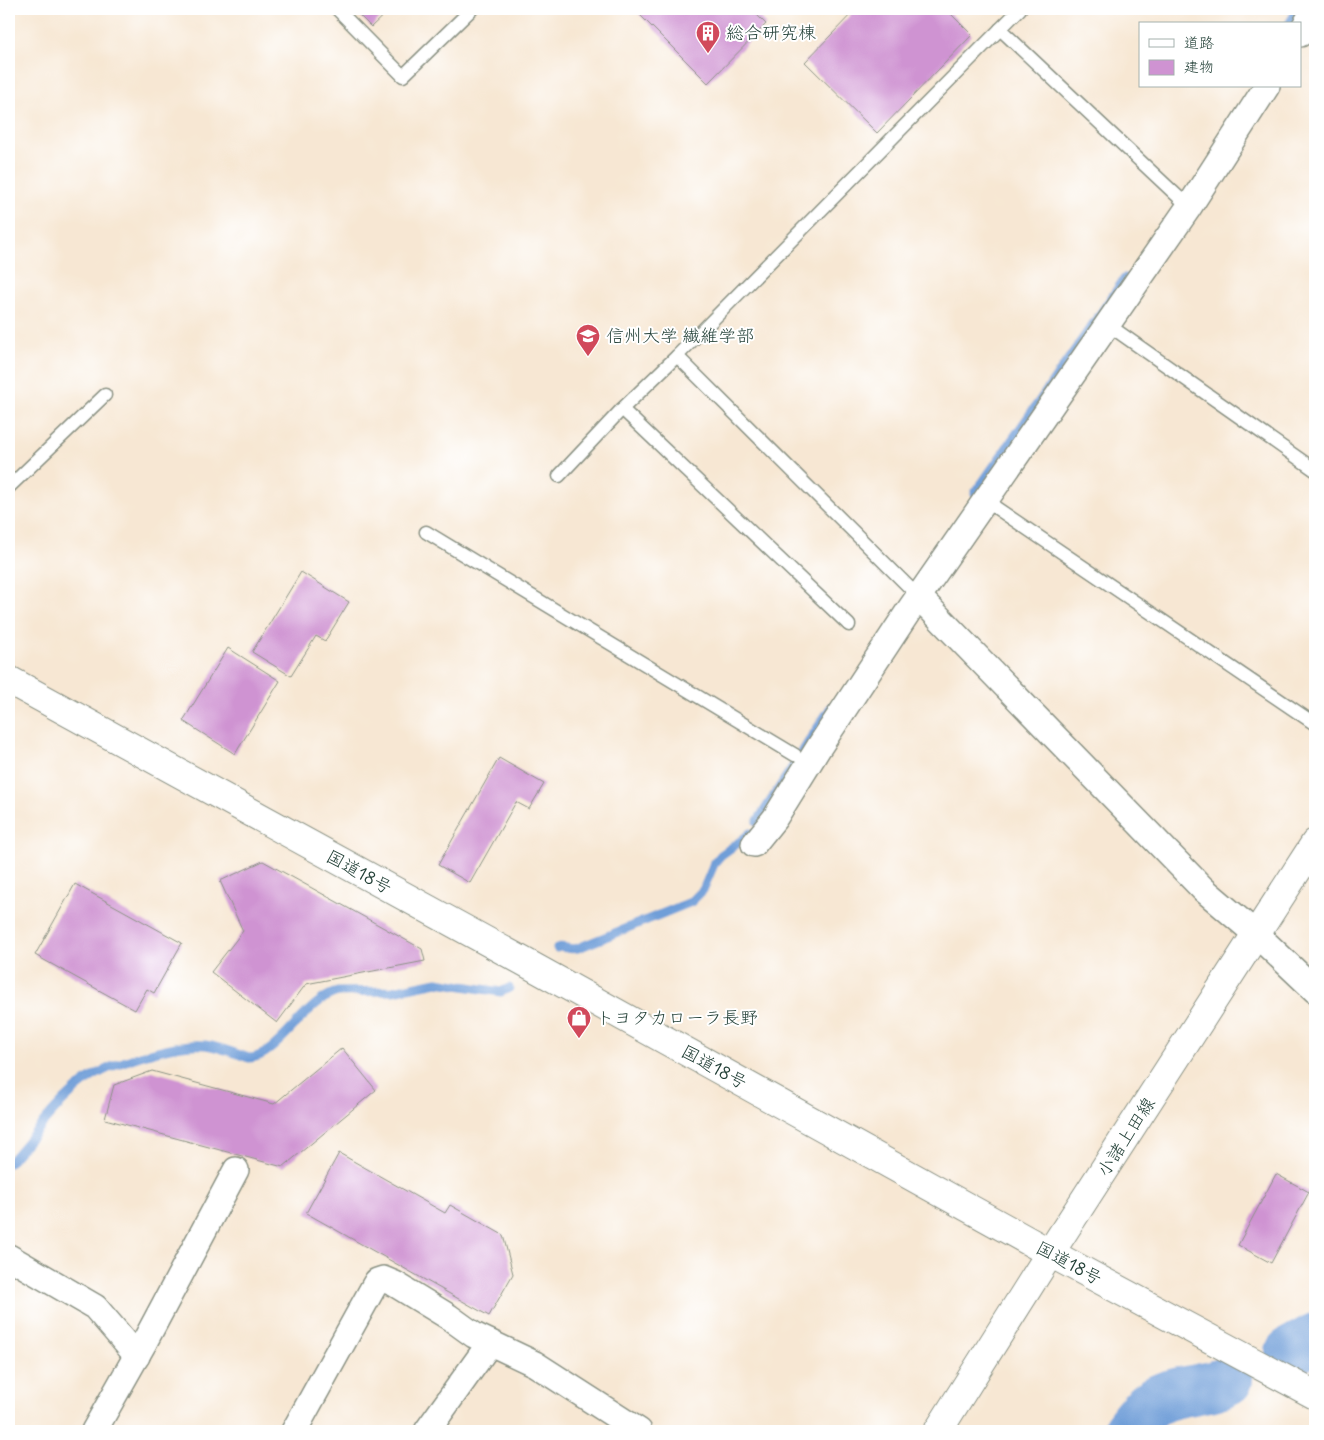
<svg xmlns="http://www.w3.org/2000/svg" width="1324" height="1440" font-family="Delius,'Klee One',sans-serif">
<rect width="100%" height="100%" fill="#fff"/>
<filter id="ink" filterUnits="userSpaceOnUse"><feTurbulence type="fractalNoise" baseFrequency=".02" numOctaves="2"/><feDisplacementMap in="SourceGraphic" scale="10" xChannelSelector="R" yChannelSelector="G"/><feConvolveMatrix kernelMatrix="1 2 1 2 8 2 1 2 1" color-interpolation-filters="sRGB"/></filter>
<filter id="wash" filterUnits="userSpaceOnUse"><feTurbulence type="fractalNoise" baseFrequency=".0096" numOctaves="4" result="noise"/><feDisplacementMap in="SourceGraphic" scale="20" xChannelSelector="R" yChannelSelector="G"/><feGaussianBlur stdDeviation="1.12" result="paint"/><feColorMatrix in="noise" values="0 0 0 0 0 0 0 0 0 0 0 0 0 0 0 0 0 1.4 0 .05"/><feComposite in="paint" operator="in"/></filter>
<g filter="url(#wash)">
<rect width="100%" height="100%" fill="#f7e7d3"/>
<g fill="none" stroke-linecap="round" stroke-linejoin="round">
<g stroke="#709ed8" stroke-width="9">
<path d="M1289,24L1298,9"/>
<path d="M975,493L1125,278"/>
<path d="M757,822L831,707"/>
<path d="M557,948C563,945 569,951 578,948L691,902L703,890L715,862L721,855L742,840L750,833"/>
<path d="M9,1163C31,1138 59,1101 85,1082C110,1063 174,1042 205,1045C220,1047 235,1053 249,1058C277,1059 306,999 338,992L393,991L437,982L501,992L509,988"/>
</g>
<g stroke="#709ed8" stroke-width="50">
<path d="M1290,1352L1315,1338"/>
<path d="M1127,1431C1136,1419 1144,1407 1157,1400C1179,1388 1206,1392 1228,1380"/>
</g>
</g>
<g id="blocks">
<g fill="#cf93d2">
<path d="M353,9H390L371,27Z"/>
<path d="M634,9H751L766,24L708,83Z"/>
<path d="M856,9H946L972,35L877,133L805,62Z"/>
<path d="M301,572L349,602L325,641L316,636L291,676L252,652Z"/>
<path d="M228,648L280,681L235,754L183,721Z"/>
<path d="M499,758L544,784L529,809L516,802L470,883L438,865Z"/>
<path d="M263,861L422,949L425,961L306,984L277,1023L211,972L243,931L220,881Z"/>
<path d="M75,884L182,943L154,993L147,989L135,1010L35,955Z"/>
<path d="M342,1048L376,1090L283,1167L105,1119L114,1085L152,1071L274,1104Z"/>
<path d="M339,1153L445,1213L450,1205L503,1235L513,1274L489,1316L306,1213Z"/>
<path d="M1276,1174L1309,1192L1271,1263L1238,1245Z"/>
</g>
</g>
</g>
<g filter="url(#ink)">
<use href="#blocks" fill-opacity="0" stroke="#8b9284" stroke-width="1"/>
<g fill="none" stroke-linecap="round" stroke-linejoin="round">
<defs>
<g id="lane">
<path d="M337,9L403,76L472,9"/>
<path d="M1000,29L1189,207"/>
<path d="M1107,324L1315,470"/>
<path d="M677,356L919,597"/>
<path d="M622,409L849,625"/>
<path d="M559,476L622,409L677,356L1020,9"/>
<path d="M9,487L105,395"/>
<path d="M986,501L1315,724"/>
<path d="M426,532L795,755"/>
</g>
<g id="street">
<path d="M1300,34L1315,9"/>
<path d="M919,597L1203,889L1257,935L1315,990"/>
<path d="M754,844L775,818L819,747L910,609L1189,207L1267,86"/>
<path d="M9,1257L95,1307L137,1356"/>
<path d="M94,1431L145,1341L236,1170"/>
<path d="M294,1431L374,1286L377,1281L383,1279L395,1284L449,1317L474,1335L535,1364L639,1431"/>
<path d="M427,1431L490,1343"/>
</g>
<path id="primary" d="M938,1431L1050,1253L1315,843"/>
<path id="highway" d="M9,680L521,960L1050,1253L1315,1395"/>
</defs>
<use href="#lane" stroke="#8b9284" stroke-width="15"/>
<use href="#street" stroke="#8b9284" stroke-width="28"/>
<use href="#primary" stroke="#8b9284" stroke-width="30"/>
<use href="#highway" stroke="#8b9284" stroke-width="30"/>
<use href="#lane" stroke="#fff" stroke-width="12"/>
<use href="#street" stroke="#fff" stroke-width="25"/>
<use href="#primary" stroke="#fff" stroke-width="28"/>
<use href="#highway" stroke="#fff" stroke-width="28"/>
</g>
</g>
<defs>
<symbol id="building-pin" viewBox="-11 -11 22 30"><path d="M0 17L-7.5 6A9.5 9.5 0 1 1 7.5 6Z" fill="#d1495b" stroke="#fff"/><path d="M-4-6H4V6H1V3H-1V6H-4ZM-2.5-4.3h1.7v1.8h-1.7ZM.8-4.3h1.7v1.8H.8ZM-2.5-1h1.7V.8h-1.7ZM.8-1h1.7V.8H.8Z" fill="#fff"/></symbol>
<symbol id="university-pin" viewBox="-11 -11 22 30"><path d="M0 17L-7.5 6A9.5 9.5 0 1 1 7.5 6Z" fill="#d1495b" stroke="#fff"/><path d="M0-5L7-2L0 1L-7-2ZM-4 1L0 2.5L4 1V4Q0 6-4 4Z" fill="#fff"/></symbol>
<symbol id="shop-pin" viewBox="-11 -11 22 30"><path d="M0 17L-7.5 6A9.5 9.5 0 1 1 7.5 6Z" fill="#d1495b" stroke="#fff"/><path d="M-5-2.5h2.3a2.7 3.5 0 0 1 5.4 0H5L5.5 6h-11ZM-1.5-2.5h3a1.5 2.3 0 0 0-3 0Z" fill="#fff"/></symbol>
</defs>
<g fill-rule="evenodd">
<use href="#building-pin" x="694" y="19" width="28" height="38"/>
<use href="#university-pin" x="574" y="322" width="28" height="38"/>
<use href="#shop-pin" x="565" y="1004" width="28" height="38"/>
</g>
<g text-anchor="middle" stroke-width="4" stroke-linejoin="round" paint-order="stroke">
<g font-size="18" fill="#1f3d34" stroke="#fff" text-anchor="start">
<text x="726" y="39">総合研究棟</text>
<text x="606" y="342">信州大学 繊維学部</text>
<text x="596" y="1024">トヨタカローラ長野</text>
</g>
<g font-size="18" fill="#1f3d34" stroke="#fff">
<text transform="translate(359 872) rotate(29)" y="6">国道18号</text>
<text transform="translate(714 1067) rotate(29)" y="6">国道18号</text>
<text transform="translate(1126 1137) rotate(-57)" y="6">小諸上田線</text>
<text transform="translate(1069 1263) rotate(28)" y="6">国道18号</text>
</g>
</g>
<rect width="1324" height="1440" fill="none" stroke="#fff" stroke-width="30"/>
<rect x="1139" y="22" width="162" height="65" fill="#ffffff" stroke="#a5b1ae"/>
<rect x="1149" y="39" width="25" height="8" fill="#ffffff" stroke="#a5b1ae"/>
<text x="1184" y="48" font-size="15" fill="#1f3d34">道路</text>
<rect x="1149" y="60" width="25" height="15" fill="#cf93d2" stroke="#a5b1ae"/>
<text x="1184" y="72" font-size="15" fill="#1f3d34">建物</text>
</svg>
